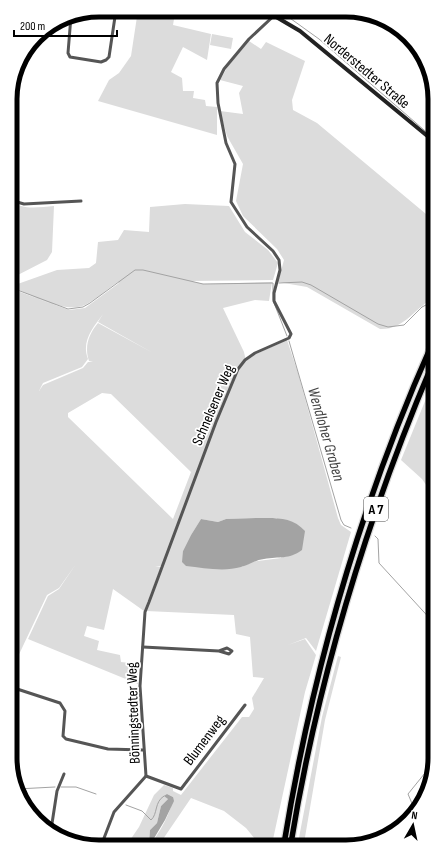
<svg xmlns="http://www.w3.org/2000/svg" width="445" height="857" font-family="'Sofia Sans Condensed',sans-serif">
<rect width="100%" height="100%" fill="#fff"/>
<g fill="#dcdcdc" fill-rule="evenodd">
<path d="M138,10H166L175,13L173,25L211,34L207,60L183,47L171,72L182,78L183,91H194L193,98L205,100L206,106L217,107V135L98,101L109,80L119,73L131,56Z"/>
<path d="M212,34L233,38L231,49L210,45Z"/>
<path d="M249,41L261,49L266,42L305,61L292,100L293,110L317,123L426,214L431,200L432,299C414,309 404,330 380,329L307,287L278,282L284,260L277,249L243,216L236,201L243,164L227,136L220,111L243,114L239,93L243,86L220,80L228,66Z"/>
<path d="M11,200C22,211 39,207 54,206L52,252L47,260L12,278Z"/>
<path d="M185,204L229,206L245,232L268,250L278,263L273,280L191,281L204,284L272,282L269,301L255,300L223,308L244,352L246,361L256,354L287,340L298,373L338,518L341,525L351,532L316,651L306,638L288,645L282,653L288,645L305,639L316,655L305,692L272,844H259L246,828L224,811L191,798L159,845H150C159,834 172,811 173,797L167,794L166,796L168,799L161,806L157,823L150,830L149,844L126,846L139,827L154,795L164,785L173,788V791L181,795L242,717H249L254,709L252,698L264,678L253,677L250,637L236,634L234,615L146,611L162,566H155L161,567L144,611L113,589L104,630L87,626L84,636L99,641L97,650L120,655L121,662L138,664V684L28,639L48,596L59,589L76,564L59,588L47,595L14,665L13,511L18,507L13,510L12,386L18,388L12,386V289L69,310L85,308L119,283L118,282C107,289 97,299 85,305C65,314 31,295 12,287V286L57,270L89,268L96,263L98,242L118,240L124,230L149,232L150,207ZM103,314L98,322L153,353L98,323C89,334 84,346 89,361L93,362H88L83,368L43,385L39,391L43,383L82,367L88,359C81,341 93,328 103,314ZM102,393L111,394L191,472L173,519L68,417V413ZM256,518H277L281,558L251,562L242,567L183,551L191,535L201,519L218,522L226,519Z"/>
<path d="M432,384L433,495L422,479L401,460Z"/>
<path d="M338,656L341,657L325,720L304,843H298L322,717Z"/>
</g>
<g fill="#a3a3a3">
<path d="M256,518C274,518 292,516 305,531L302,550C288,560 280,556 264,559C255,560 249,565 241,567C224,572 204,568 186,566L182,562L183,551L191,535L201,519L218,522L226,519Z"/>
<path d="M167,794L173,797L174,801L165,820L150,845H147L149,843L150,830L157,823L161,806L168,799L164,796Z"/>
</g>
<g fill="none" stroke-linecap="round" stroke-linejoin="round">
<g stroke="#a3a3a3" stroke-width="1">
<path d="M287,16L319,39L431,136"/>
<path d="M279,283L302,282L311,285L378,324L388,327L404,325L422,307L432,302"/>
<path d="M12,288L68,309L83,307L90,303L135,270H143L203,284L273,283V300"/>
<path d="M274,303L287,336"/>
<path d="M289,341L341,520L344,525L351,528"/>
<path d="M375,536L378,539L379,563L434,623"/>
<path d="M429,769L435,760"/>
<path d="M61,787H76L96,794"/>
<path d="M17,789L55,787"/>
<path d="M126,805L142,811L151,820C158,814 154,802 164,796"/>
<path d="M416,813L408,794L425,773"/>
</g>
<defs>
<g id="motorway">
<path d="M291,843C318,679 367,518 432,365"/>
<path d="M284,844C312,672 361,503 432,344"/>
</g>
</defs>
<use href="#motorway" stroke="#dbdbdb" stroke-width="8"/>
<g stroke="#555" stroke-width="3">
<path d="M71,16L68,53L70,57L101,62L106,60L109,57L116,10"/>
<path d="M11,196L17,202L24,204L81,201"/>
<path d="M143,647L219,651L229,654L232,651L227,648L219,651"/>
<path d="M14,688L60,703L65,711L63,736L66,739L108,749L143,750"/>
<path d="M146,776L181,789L245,705"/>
<path d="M51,830L57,791L64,774"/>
<path d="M101,846L114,812L146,776L140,686L145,612L149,602L216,422L238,369L245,360L255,353L289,338L291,334L274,301V293L280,270L279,260L273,251L247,227L231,202L235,164L226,143L218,103L217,83L224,69L249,39L279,11"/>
</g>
<path stroke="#222" stroke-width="4" d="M266,11L300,31L431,139"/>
<use href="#motorway" stroke="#000" stroke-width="5.5"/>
</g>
<g text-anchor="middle" stroke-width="3.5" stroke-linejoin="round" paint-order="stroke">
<rect fill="#fff" stroke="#4c4c4c" stroke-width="1" x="364" y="497" width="24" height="24" rx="3"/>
<g font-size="14" font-weight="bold" fill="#000">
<text x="376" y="514">A 7</text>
</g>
<g font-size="15" fill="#000" stroke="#fff">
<text transform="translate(367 71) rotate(40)" y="5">Norderstedter Straße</text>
<text transform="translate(213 405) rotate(-67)" y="5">Schnelsener Weg</text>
<text transform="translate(133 713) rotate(-92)" y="5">Bönningstedter Weg</text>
<text transform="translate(204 740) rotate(-53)" y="5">Blumenweg</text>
</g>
<g font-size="16" font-style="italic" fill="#444" stroke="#fff">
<text transform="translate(327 434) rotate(74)" y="6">Wendloher Graben</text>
</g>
</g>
<path d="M0 0H445V857H0ZM99 17H346A82 82 0 0 1 428 99V758A82 82 0 0 1 346 840H99A82 82 0 0 1 17 758V99A82 82 0 0 1 99 17Z" fill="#fff" fill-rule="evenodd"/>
<path fill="none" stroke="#000" stroke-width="5" d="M99 17H346A82 82 0 0 1 428 99V758A82 82 0 0 1 346 840H99A82 82 0 0 1 17 758V99A82 82 0 0 1 99 17Z"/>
<g transform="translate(413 825) rotate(9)" stroke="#ffffff" stroke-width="3" paint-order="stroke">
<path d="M0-3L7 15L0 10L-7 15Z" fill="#000000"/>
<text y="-6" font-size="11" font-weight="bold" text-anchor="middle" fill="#000000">N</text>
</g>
<path d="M14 30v6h103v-6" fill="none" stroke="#000000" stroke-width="2"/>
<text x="20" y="30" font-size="12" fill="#000000" stroke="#ffffff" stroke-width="3" paint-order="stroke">200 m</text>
</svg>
